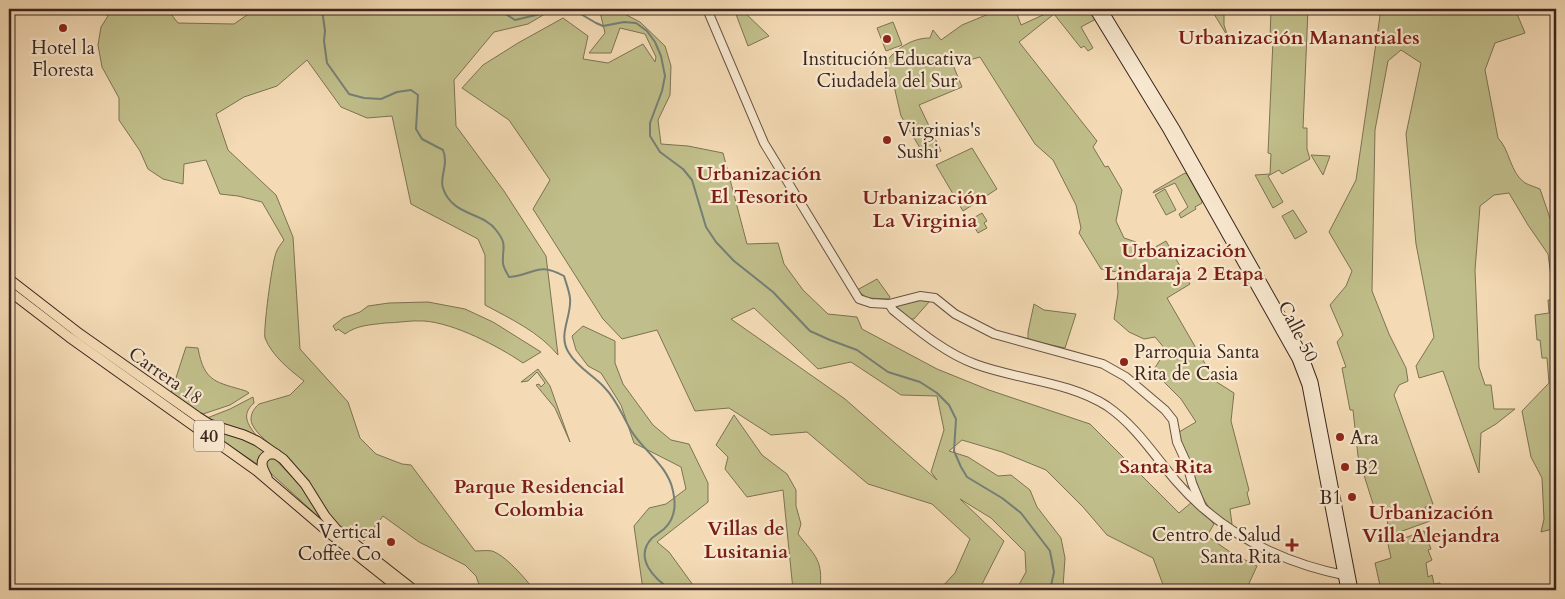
<svg xmlns="http://www.w3.org/2000/svg" width="1565" height="599" font-family="Cardo,serif">
<rect width="100%" height="100%" fill="#f4dbb5"/>
<filter id="stains"><feTurbulence type="fractalNoise" baseFrequency=".004" numOctaves="4"/><feColorMatrix values="0 0 0 0 .2 0 0 0 0 .09 0 0 0 0 .02 0 0 0 .5 -.17"/></filter>
<radialGradient id="worn" r=".72"><stop offset=".6" stop-color="#630" stop-opacity="0"/><stop offset="1" stop-color="#630" stop-opacity=".3"/></radialGradient>
<g fill="#c0be8a" stroke="#7d7254" fill-rule="evenodd">
<path d="M100,9H167L178,23L234,24L247,15L248,9H550V11L528,24L494,32L454,80L456,126L504,191L546,256L558,355C539,332 511,319 485,305V255L478,239L411,204L392,116L367,118L341,107L307,60L277,86L244,97L216,114L228,150L276,195L293,237L300,349L348,402L360,438L376,454L402,464L411,465L475,551C480,551 487,550 492,551C505,555 526,579 534,590H481L476,576L465,565L419,542L383,516L364,541L362,538L357,541C351,536 344,532 339,527C317,504 300,476 278,452C271,444 257,435 252,424C249,417 253,409 259,404L290,395L304,381C290,370 272,356 265,338C263,331 272,262 276,253C277,249 281,244 284,240L262,202L238,196L220,194L206,160L184,164L183,184L163,179L148,169L140,151L119,120V98L102,67L98,45L101,27L108,16Z"/>
<path d="M615,9L640,22L665,46L671,66L670,95L658,120L661,144L688,146L723,153L747,244L778,243L784,264L803,290L828,314L857,317L862,329L937,369L989,390L1090,424L1179,513L1192,502L1214,524L1207,536L1233,554L1257,566L1246,590H1165L1153,558L1107,535L1083,507L1046,470L1002,452L962,440L949,451L968,457L998,476L1011,475L1030,490L1037,507L1061,538L1065,558L1063,587L1064,590H1016L1026,572L1025,552L991,518L960,499L1004,541L979,590H939L955,573L970,539L932,504L868,484L807,432L771,435L729,408L695,411L657,330L622,339L603,319L533,209L550,180L509,120L462,88L483,65L518,43L563,18L588,36L583,59L608,63L643,44L655,62L656,57L645,34L620,28L611,53H589L605,33L600,12ZM754,308L818,369L851,362L901,395L937,396L944,430L931,472L937,480L845,399L731,319Z"/>
<path d="M734,9H741L769,36L748,46Z"/>
<path d="M1056,9H1089L1096,19L1081,27L1093,48L1088,51L1084,46L1081,48L1054,14L1019,42L1097,141L1093,147L1105,167L1108,166L1122,190L1116,221L1124,238L1136,242L1143,254L1166,241L1190,284L1167,298L1215,381L1234,393L1231,421L1249,490L1247,493L1250,504L1230,509L1232,524L1226,523L1208,506L1201,495L1181,442L1179,432L1196,422L1181,399L1153,371L1166,350L1155,337L1144,339L1129,332L1114,319L1118,293L1117,272L1101,269L1079,233L1081,228L1076,205L1053,160L1035,144L980,57L953,65L962,87L919,105L941,151L926,158L901,116L894,86L884,64C896,49 911,38 930,38L933,30L941,40L962,25L991,13L1017,14L1021,25Z"/>
<path d="M1211,9H1224V25L1228,37Z"/>
<path d="M1271,9H1308L1303,128H1307V149L1310,159L1282,174L1279,170L1268,176L1283,202L1273,208L1255,175L1270,174L1271,154L1268,153L1273,40H1270Z"/>
<path d="M1381,9H1515L1525,33L1495,43L1485,70L1498,138C1510,150 1510,173 1525,183C1529,185 1535,187 1540,189L1551,221L1556,223V291L1553,292L1548,254L1528,225L1509,193L1494,195L1480,206L1475,270L1479,367L1485,385H1491L1494,409H1515L1496,424L1481,433L1479,473L1443,371L1419,378L1416,366L1434,337L1416,244L1406,134L1421,63L1401,50L1388,61L1375,130L1372,291L1389,334L1406,368L1408,381L1399,385L1394,395L1433,504L1425,507L1430,521L1394,534L1393,532L1389,533L1385,505L1374,507L1358,456L1353,410H1350L1342,368L1346,367L1337,342L1343,335L1330,305L1346,286L1352,271L1329,232L1356,180Z"/>
<path d="M893,22L902,45L886,51L877,28Z"/>
<path d="M972,148L997,189L963,211L936,165Z"/>
<path d="M1311,155L1330,156L1323,175Z"/>
<path d="M1185,173L1187,174L1202,201V203L1195,207L1196,209L1181,218L1179,214L1188,207L1175,183L1153,193L1154,191Z"/>
<path d="M1165,189L1176,210L1166,215L1155,195Z"/>
<path d="M1293,210L1307,232L1295,239L1282,216Z"/>
<path d="M982,213L987,221L984,223L987,228L978,233L970,220Z"/>
<path d="M877,279L890,297L889,299L867,298L857,290Z"/>
<path d="M922,300L929,302L914,319H911L895,306Z"/>
<path d="M1548,300H1556V528L1541,532L1544,519L1542,478L1531,457L1522,411L1549,383L1547,358H1542L1540,340H1537L1535,315L1549,313Z"/>
<path d="M428,302L465,309L493,322L541,352L523,363C498,346 454,323 424,321C411,320 397,323 385,323C370,325 357,325 345,334L338,329L336,331L333,326L343,318L360,312L368,306L389,303Z"/>
<path d="M1034,304L1044,310L1076,314L1065,348L1028,340V332Z"/>
<path d="M583,326L615,341V363L623,384L653,425L671,440L689,444L708,483V502L657,542L669,552L693,585L705,586L707,590H643L634,526L649,508L666,504L686,489L681,467L634,443L621,405L601,373L588,366L576,350L572,336Z"/>
<path d="M186,347L198,348C204,383 217,382 246,391L249,393L230,405L200,415L171,393Z"/>
<path d="M538,369L550,386L570,442L555,408L536,385L539,384L541,387L545,383L537,372L528,381L521,382Z"/>
<path d="M253,397L254,403C239,416 250,427 259,439L207,418L230,409Z"/>
<path d="M734,415L762,455L787,474L796,490V506L801,524L798,534C816,557 823,560 820,590H793L783,490L747,497L725,469L728,457L716,445Z"/>
<path d="M202,427H207L243,438L267,453L260,466Z"/>
<path d="M273,457L301,486L325,521L322,520L266,469L264,462Z"/>
<path d="M1424,531L1431,549L1428,550L1432,560L1426,563L1428,577L1432,575L1434,584L1440,583L1442,589L1438,590H1397L1396,587L1381,590L1375,563L1391,558L1388,544Z"/>
</g>
<g fill="none" stroke-linecap="round" stroke-linejoin="round">
<g stroke="#757f76" stroke-width="2">
<path d="M322,9L325,31L324,41L327,63L349,94L364,98L381,99L397,92L411,90L418,95L416,129L422,139L443,150C449,165 439,178 443,188C452,216 483,212 496,230C508,245 502,247 503,263C503,267 507,273 509,277C535,275 537,261 564,276C566,283 569,290 570,298C572,317 557,335 569,353C577,367 594,376 604,387C618,401 622,416 632,432C645,452 668,466 673,491C676,504 675,519 664,529C660,532 656,535 652,538C633,558 655,580 672,590"/>
<path d="M498,9L515,20L561,9L579,13L596,23L603,26L624,22L636,23L647,31L655,42L661,56L665,76L662,91L650,123V136L660,152L683,169L692,180L706,227L716,242L734,261L773,292L810,331L830,340L857,350L888,372L920,382L937,393L949,405L956,419L954,451L961,467L967,477L1002,498L1021,513L1050,551L1054,572L1050,590"/>
</g>
<defs>
<g id="tertiary">
<path d="M707,9L764,143L859,299L871,303L889,304L920,296L935,298L955,314L994,334L1103,364L1126,377L1165,410L1173,420L1177,442L1187,464L1192,483L1202,507"/>
<path d="M889,304L893,310C918,330 945,353 975,364C1018,380 1068,381 1107,406C1136,426 1154,455 1176,481C1221,533 1282,563 1348,576"/>
</g>
<g id="secondary">
<path d="M1094,9L1168,130L1297,359L1307,385L1346,590"/>
<path d="M1102,9L1174,127L1303,355L1313,382L1353,590"/>
</g>
<g id="primary">
<path d="M9,279L80,334L198,417L209,424L244,435L257,441L283,459L305,484L325,516L336,529L414,590"/>
<path d="M9,291L69,337L257,471L333,536L401,590"/>
<path d="M267,477C262,468 258,460 269,454H276"/>
</g>
</defs>
<use href="#tertiary" stroke="#685244" stroke-width="10"/>
<use href="#secondary" stroke="#3a251e" stroke-width="11"/>
<use href="#primary" stroke="#3a251e" stroke-width="11"/>
<use href="#tertiary" stroke="#f8e8cf" stroke-width="8"/>
<use href="#secondary" stroke="#f8e8cf" stroke-width="9"/>
<use href="#primary" stroke="#f4dbb5" stroke-width="9"/>
</g>
<g fill="#8f2418" stroke="#f8e8cf" stroke-width="2">
<circle cx="63" cy="28" r="5"/>
<circle cx="887" cy="39" r="5"/>
<circle cx="887" cy="140" r="5"/>
<circle cx="1124" cy="362" r="5"/>
<circle cx="1340" cy="437" r="5"/>
<circle cx="1345" cy="467" r="5"/>
<circle cx="1352" cy="497" r="5"/>
<circle cx="391" cy="542" r="5"/>
<path d="M1289.5 537.5h5v5h5v5h-5v5h-5v-5h-5v-5h5z"/>
</g>
<g text-anchor="middle" stroke-width="4.5" stroke-linejoin="round" paint-order="stroke">
<rect fill="#f8e8cf" stroke="#736053" stroke-width="1" x="194" y="420.5" width="30" height="31" rx="4"/>
<g font-size="18" font-weight="bold" fill="#3a251e">
<text x="209" y="442">40</text>
</g>
<g font-size="19" fill="#3a251e" stroke="#f8e8cf" text-anchor="start">
<text x="63" y="54" text-anchor="middle">Hotel la<tspan x="63" dy="22">Floresta</tspan></text>
<text x="887" y="65" text-anchor="middle">Institución Educativa<tspan x="887" dy="22">Ciudadela del Sur</tspan></text>
<text x="897" y="136">Virginias's<tspan x="897" dy="22">Sushi</tspan></text>
<text x="1134" y="358">Parroquia Santa<tspan x="1134" dy="22">Rita de Casia</tspan></text>
<text x="1350" y="444">Ara</text>
<text x="1355" y="474">B2</text>
<text x="1342" y="504" text-anchor="end">B1</text>
<text x="381" y="538" text-anchor="end">Vertical<tspan x="381" dy="22">Coffee Co</tspan></text>
<text x="1281" y="541" text-anchor="end">Centro de Salud<tspan x="1281" dy="22">Santa Rita</tspan></text>
</g>
<g font-size="19" fill="#3a251e" stroke="#f8e8cf">
<text transform="translate(1299 331) rotate(63)" y="7">Calle 50</text>
<text transform="translate(166 375) rotate(35)" y="7">Carrera 18</text>
</g>
<g font-size="20" font-weight="bold" fill="#7a1f14" stroke="#f8e8cf">
<text x="1299" y="44">Urbanización Manantiales</text>
<text x="759" y="180">Urbanización<tspan x="759" dy="23">El Tesorito</tspan></text>
<text x="925" y="204">Urbanización<tspan x="925" dy="23">La Virginia</tspan></text>
<text x="1184" y="257">Urbanización<tspan x="1184" dy="23">Lindaraja 2 Etapa</tspan></text>
<text x="1166" y="473">Santa Rita</text>
<text x="539" y="493">Parque Residencial<tspan x="539" dy="23">Colombia</tspan></text>
<text x="1431" y="519">Urbanización<tspan x="1431" dy="23">Villa Alejandra</tspan></text>
<text x="746" y="535">Villas de<tspan x="746" dy="23">Lusitania</tspan></text>
</g>
</g>
<rect width="1565" height="599" fill="none" stroke="#f4dbb5" stroke-width="30"/>
<rect x="10" y="10" width="1545" height="579" fill="none" stroke="#3a251e" stroke-width="2.5"/>
<rect x="15" y="15" width="1535" height="569" fill="none" stroke="#3a251e"/>
<rect width="100%" height="100%" filter="url(#stains)"/>
<rect width="100%" height="100%" fill="url(#worn)"/>
</svg>
